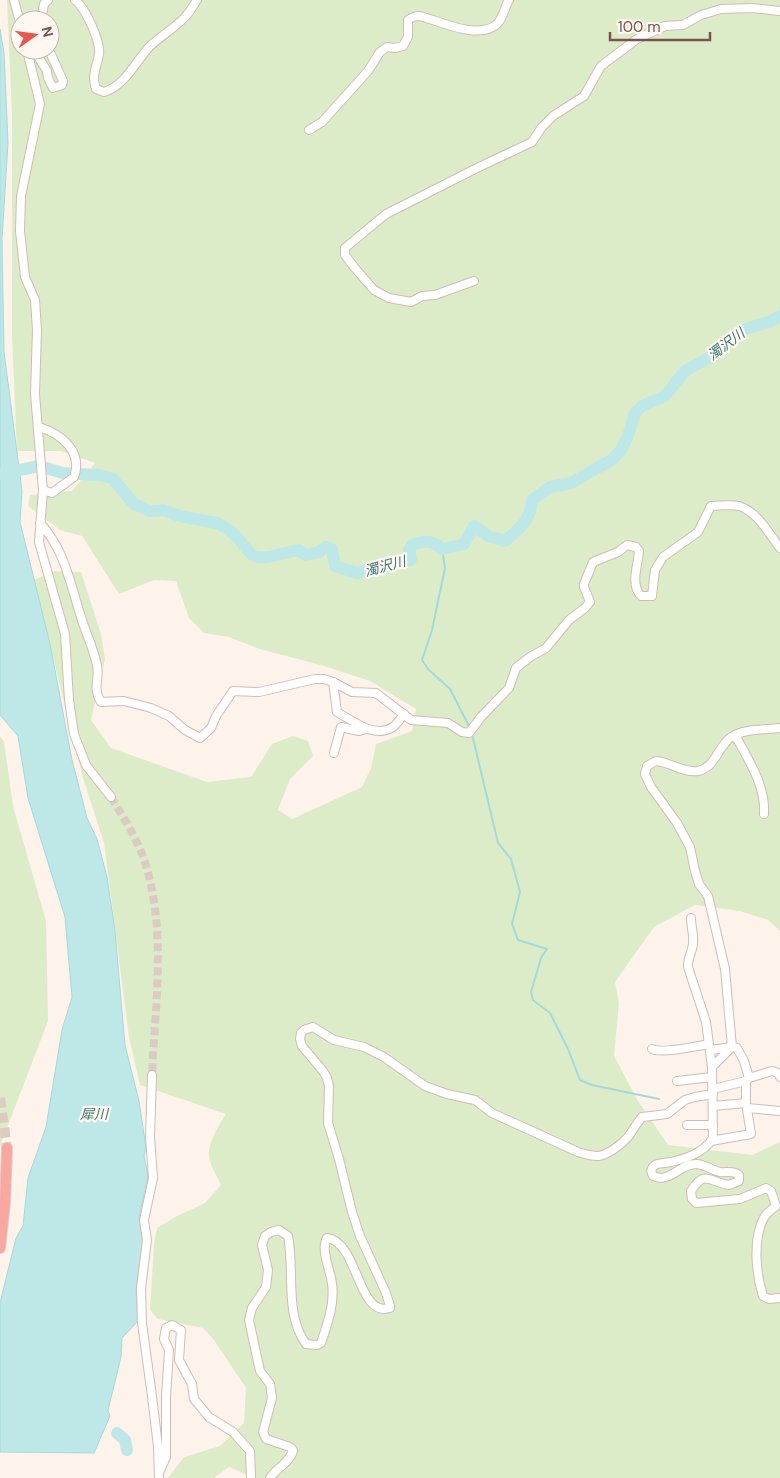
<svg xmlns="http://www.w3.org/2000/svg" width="780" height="1478" font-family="'DM Sans','Noto Sans JP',sans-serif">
<rect width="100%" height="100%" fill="#fdf3ea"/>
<g fill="#ddecc8" fill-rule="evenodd">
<path d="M7,0H780V931L768,920L740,911L695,905L654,927L615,982L619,1003L614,1056L638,1101L668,1145L752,1155L780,1142V1478H254L229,1467L214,1478H168L184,1457L220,1446L244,1423L246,1388L214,1340L203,1328L158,1319L150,1310L154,1244L157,1228L175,1217L205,1203L221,1185C217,1176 207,1161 209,1151C210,1140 220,1123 226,1114L140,1085L129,1037L104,843L83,778L34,580L55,571L81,572L101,634L105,659L91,720L111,748L207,782L251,777L272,744L293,736L308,741L313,756L290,779L278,810L292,819L362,787L371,768L376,744L412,731L416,709L370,681L324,666L260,649L229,637L204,633L189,618L176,581L154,580L119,594L82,536L60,530L28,506L30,495L72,491L95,463L61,451H17L12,336V114ZM20,20H50V50H20Z"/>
<path d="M0,736L4,742L13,806L46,921L48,1021L0,1146Z"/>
</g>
<path fill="#bee8e7" stroke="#a3dad9" d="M0,29L4,53L8,143L2,239L4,352L22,491L20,522L50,644L72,760L87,818L97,839L107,877L115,931L125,1045L139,1101L146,1148L144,1156L148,1176L139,1217L143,1243L136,1290L138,1321L122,1338L121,1357L108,1410L110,1416L94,1453L0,1452V1303L16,1238L23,1226L28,1178L46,1127L62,1030L72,997L65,917L28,798L18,736L0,715Z"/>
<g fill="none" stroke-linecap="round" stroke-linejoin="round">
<g stroke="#a3dad9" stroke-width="2">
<path d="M442,549L445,568L432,630L422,660L428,669L450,689L470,728"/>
<path d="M472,734L498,843L511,859L520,892L512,924L518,940L547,949L541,958L531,992L533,1000L550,1013L568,1049L580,1080L592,1085L659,1099"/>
</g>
<g stroke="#bee8e7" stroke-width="12">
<path d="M0,474L39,466L63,473L98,475L112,478L134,504L150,511L164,510L179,516L217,523L226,528L236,536L251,554L257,557H268L299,550L305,555L319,552L326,547L332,549L335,566L357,573L367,570L375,571L392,563L411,560L409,550L412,545C424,540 432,540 442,549L464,544L474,526L488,536L505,541C519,529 531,520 532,500L550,487L571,483L613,459L621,450L628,436L635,413L642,406L665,396L685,371L710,357L741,330L769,322L780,316"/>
<path d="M117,1433L125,1440L127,1450"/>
</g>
<path stroke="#dccbc2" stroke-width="8" stroke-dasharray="8 4" stroke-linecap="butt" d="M111,797C125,820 140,843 147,869C166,935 155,1007 152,1075"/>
<path stroke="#dccbc2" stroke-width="10" stroke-dasharray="10 5" stroke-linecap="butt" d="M0,1098L7,1148"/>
<defs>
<g id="minor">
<path d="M14,0L20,22"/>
<path d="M75,0C85,7 101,42 99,54C97,67 91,75 96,89L104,92C126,85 135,62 150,46C161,36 173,29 183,19C189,14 193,6 197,0"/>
<path d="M41,20L44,4L48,0"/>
<path d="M27,50L40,104L21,196L20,231L25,277L35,300L37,330L35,394L43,490L39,542L65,634L69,700L74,734L86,765L111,797"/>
<path d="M34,50L47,71L48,78L53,88L62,85L63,81L49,50"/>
<path d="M309,130L322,122L368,71L380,52L387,47L395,48L403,46L408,37V20C411,18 414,16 418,16C423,16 428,19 433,20C450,26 482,38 497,24C504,17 504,8 509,0"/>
<path d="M474,281L435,295L422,296L411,302L389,298L374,290L354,267L345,255V248L386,214L477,168L532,142L542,127L553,116L584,96L601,66L637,39L665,26L683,25L701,15L721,9L752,8L780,11"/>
<path d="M39,427C62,434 83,452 74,477L52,493L43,490"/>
<path d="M40,523C64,549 70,582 80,614C85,631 93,647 97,665C100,679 92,688 101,702L124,701L151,708L169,716L185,730L200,738L211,728L216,716L233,691L259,692L315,679H324L333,682L352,692L376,693L411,720L448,723L462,732L469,733L481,717L509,688L516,668L530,657L546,648L569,620L585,608L590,602L584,587V584L593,562L618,552L627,545L636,547L639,551C638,565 630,585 641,596H652L655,570L663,557L698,532L711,506C720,506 730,504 739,506C758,512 769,534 780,548"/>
<path d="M333,682L337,712C353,721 375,739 393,727C397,724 401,718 404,714"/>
<path d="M780,728C764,730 744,728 730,738C718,747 715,768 698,771C683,773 670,762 656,761L647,766L645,774L651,787L677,823L690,847L695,871L699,884L708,896L725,969L732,1047L712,1067L713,1139C702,1153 688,1158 671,1162C666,1163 659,1163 655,1165C650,1169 651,1172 653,1176C670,1184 680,1163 697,1164C705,1165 712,1170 720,1172C727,1173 733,1170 739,1175V1181L729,1185C709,1182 705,1169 691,1191L692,1199L696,1203L740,1199L766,1188L771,1191L776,1206C772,1209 768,1212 765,1216C752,1237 756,1274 763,1296L769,1299L780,1298"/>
<path d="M735,735C748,759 766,786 764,814"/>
<path d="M334,753L341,727L359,731L366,729"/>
<path d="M691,918C691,926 694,935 693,943C693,951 687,958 688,967L706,1022L712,1067"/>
<path d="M652,1049C661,1054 697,1046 709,1044"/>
<path d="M711,1050L732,1047L737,1048L744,1061L749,1078L746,1081L713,1089"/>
<path d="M152,1075L150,1137L153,1178L144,1220L147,1240L141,1288L142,1323L152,1396L158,1447L159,1478"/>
<path d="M749,1078L772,1071L778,1073L780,1077"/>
<path d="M677,1081L712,1077"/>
<path d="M713,1106L746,1103"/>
<path d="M747,1108L780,1111"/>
<path d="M687,1125H713"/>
<path d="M711,1141L751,1134L746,1103V1081"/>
<path d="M159,1473L166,1457V1396L169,1350L164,1339L166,1328L172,1325L181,1330L179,1360L192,1384L194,1399L209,1417L233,1432L250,1451L251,1478"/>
<path d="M270,1478C276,1468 291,1462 293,1450L290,1447L266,1439L263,1432L272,1398L270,1384L260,1371L249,1320L252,1308L266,1287L268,1270L262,1245L265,1236L271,1232L279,1230L288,1236C295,1270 284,1314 306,1344L317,1345L321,1343C327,1325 335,1304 332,1284C331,1272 320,1249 327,1238C359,1242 357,1318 390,1308V1306L386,1293L360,1236L352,1212L339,1159L328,1123L329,1086L327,1078L323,1071L302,1046L300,1039L301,1033L304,1030L313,1027L334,1040L364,1047L384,1057L425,1086L447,1094L475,1100L492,1113L578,1152C584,1154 591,1156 598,1156C608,1155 622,1144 628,1137C633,1130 637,1123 642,1117L667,1114L685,1100L695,1097L713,1094"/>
</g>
<path id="highway" d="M0,1248L5,1202L7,1148"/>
</defs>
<use href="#minor" stroke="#d3bbb2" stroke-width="10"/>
<use href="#highway" stroke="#d9cfcd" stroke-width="12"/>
<use href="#minor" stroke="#fff" stroke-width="8"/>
<use href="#highway" stroke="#f8a8a1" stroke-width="10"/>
</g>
<g text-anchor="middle" stroke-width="4.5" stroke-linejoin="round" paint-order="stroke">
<g font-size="14" font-style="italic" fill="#3c7776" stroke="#fff7f1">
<text transform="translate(726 344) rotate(-37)" y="5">濁沢川</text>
<text transform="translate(385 566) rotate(-15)" y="5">濁沢川</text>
<text x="94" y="1119">犀川</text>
</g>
</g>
<g transform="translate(35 35) rotate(76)"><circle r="24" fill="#fff7f1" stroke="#c9b6af"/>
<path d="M0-4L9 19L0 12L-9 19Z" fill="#e8564e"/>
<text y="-8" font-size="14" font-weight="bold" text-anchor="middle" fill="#79544c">N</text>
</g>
<path d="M610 32v8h100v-8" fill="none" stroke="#79544c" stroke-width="2.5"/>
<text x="618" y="32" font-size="15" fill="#79544c" stroke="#fff7f1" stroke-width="4" paint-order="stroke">100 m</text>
</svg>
